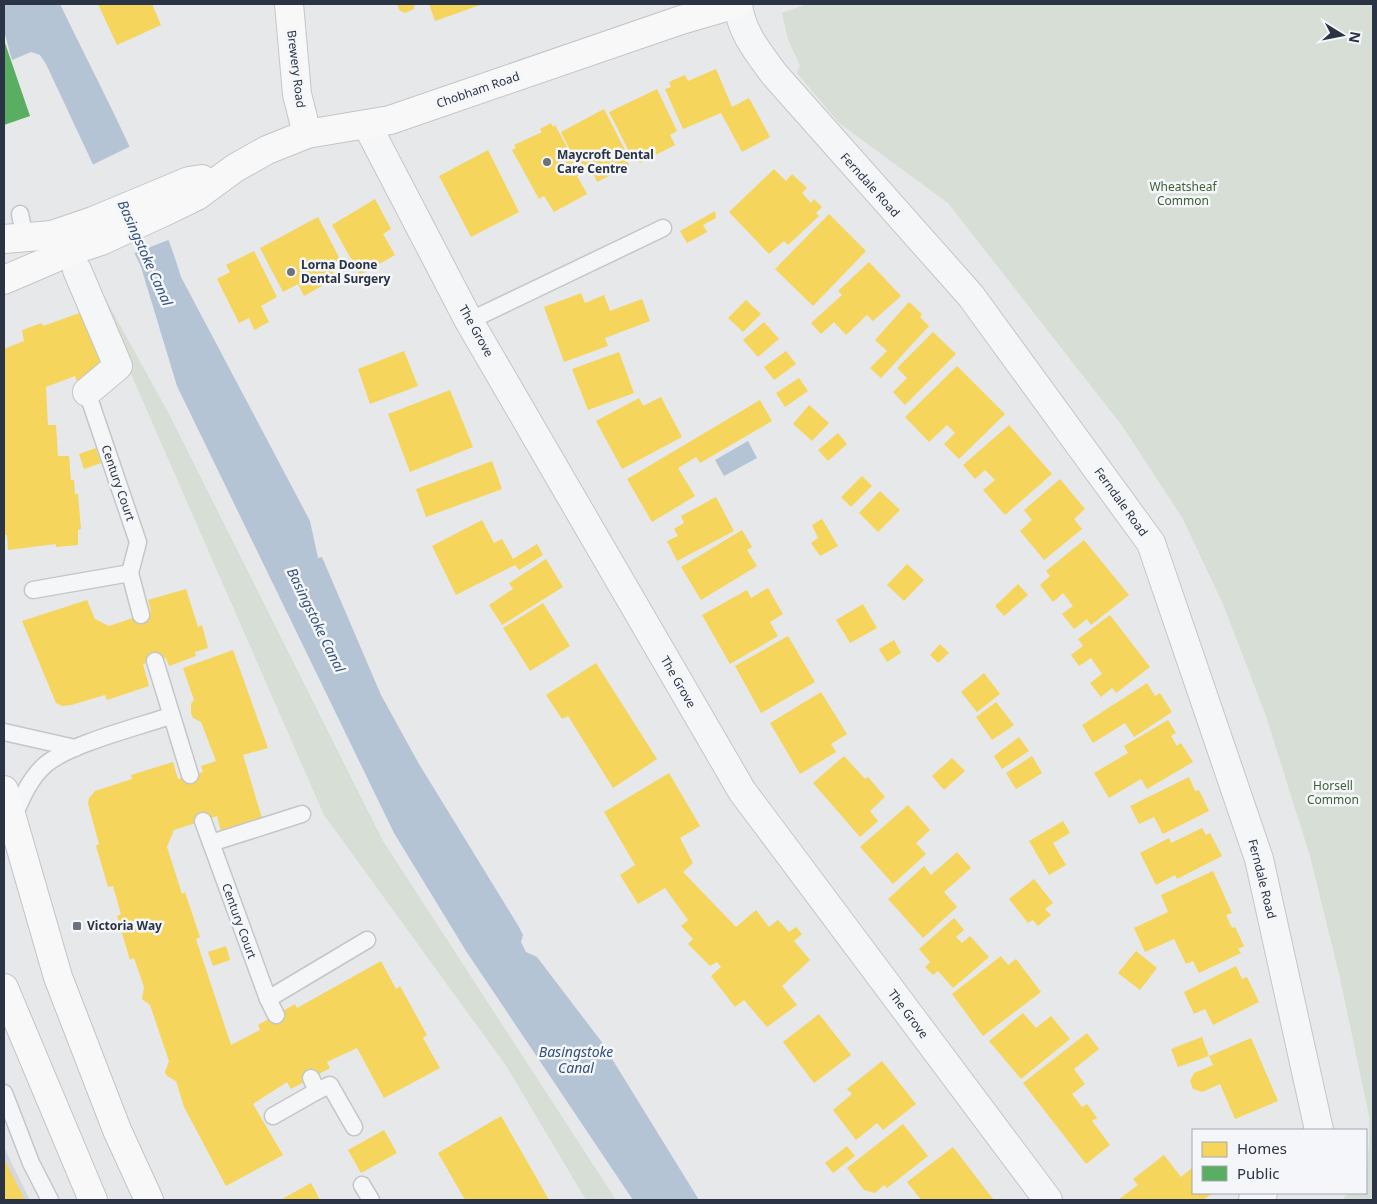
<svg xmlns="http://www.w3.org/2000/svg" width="1377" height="1204" font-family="'Noto Sans',sans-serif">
<rect width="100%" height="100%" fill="#e6e8ea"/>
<path fill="#d4d7dd" d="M4,1147L14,1168L30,1200H4Z"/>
<g fill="#d6ded6">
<path d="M807,4H1373V1200H1342L1348,1193H1366C1366,1166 1371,1142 1369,1116L1340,978L1310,856L1266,716L1223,604L1183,519L1123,427L948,203L839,123L797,73L800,66L788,39L782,13Z"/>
<path d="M89,278H94L169,414L383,841L616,1200H586L507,1067L324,815Z"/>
</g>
<g fill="#b4c4d5">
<path d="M4,4H60C103,93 152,182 181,277L310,521L318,558L322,557L381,695L419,764L519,927L523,935L521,942L526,952L537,957L601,1041L699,1200H633L466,951L394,833L177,386L141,267L46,64L40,55L31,52L12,60L4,31Z"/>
<path d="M748,441L757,458L724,476L715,460Z"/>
</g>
<path fill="#e6e8ea" d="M131,146L171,239L132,254L92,165Z"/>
<g fill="#f6d55c">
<path d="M98,4H152L161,25L117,45Z"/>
<path d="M397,4H415L414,9L405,13L399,10Z"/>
<path d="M429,4H483L435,21Z"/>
<path d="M716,69L732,107L749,98L770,137L742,152L721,113L683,129L665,89L671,87L669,82L685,75L688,81Z"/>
<path d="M657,89L677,131L670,135L675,145L640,163L636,157L633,159L609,112Z"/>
<path d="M604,109L629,158L626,159L629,166L597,182L593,173L590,175L586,169L581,172L561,132Z"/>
<path d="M551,123L553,127L555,125L582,174L577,176L587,194L554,212L544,196L539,199L512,150L516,148L514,145L542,132L540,129Z"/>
<path d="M488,150L519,212L471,237L439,176Z"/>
<path d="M774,169L786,181L792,174L807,188L802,193L811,203L814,199L822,207L816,213L819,216L788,245L784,241L769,254L729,212Z"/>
<path d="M375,199L391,229L383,234L395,255L360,275L332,225Z"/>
<path d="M715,211L716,218L703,225L707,232L687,243L680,231Z"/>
<path d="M829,214L866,251L813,306L775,269Z"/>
<path d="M318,217L340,259L329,265L336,278L304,296L298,284L283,292L260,248Z"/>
<path d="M254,251L277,297L261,306L269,322L254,330L249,318L239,323L217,279L230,272L226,265Z"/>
<path d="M869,262L901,296L873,321L867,315L846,335L834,322L821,334L811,323L842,295L838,291Z"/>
<path d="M581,293L585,303L604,295L610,311L642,299L650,321L605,338L608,346L564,362L544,307Z"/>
<path d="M746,300L761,314L743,332L728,318Z"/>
<path d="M909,302L922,314L920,317L929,326L881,378L870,368L887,351L875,340Z"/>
<path d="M88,310L110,370L77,382L75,376L46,387L48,425H56L58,456H69L71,480H74L75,494H78L81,529L78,530V545L56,547V544L8,550L7,535H4V349L24,341L22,330L42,323L43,326Z"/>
<path d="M764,322L779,339L758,357L743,340Z"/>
<path d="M933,332L956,354L905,405L893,392L907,378L897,368Z"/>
<path d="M404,351L418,386L370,404L358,369Z"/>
<path d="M786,351L796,364L774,380L764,367Z"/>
<path d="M619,352L634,393L588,410L572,369Z"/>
<path d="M957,366L1005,414L959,459L944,444L955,433L947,425L929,442L905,417Z"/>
<path d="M799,378L808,391L785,407L776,393Z"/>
<path d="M450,390L473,447L410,472L388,414Z"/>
<path d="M661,397L682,437L622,469L596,421L639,398L643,406Z"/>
<path d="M760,400L772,421L700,463L696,457L678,468L695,496L652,522L627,479Z"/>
<path d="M809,405L829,423L812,441L793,424Z"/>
<path d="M1009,425L1052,474L1005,515L983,490L995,480L985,470L975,479L963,465Z"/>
<path d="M838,433L847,444L828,461L818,450Z"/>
<path d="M96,448L101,463L84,469L79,454Z"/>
<path d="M492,461L502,489L426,517L416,489Z"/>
<path d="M862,476L872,486L851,507L841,497Z"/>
<path d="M1060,479L1085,509L1074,519L1082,529L1044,560L1020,531L1032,520L1024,510Z"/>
<path d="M880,491L900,510L878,532L859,513Z"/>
<path d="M716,497L734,531L677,561L667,541L678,536L674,529L684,523L681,516Z"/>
<path d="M822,519L838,546L820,556L811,543L818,538L812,525Z"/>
<path d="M482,520L494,543L502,539L513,559L537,544L543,555L519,570L515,565L456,595L432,546Z"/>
<path d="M742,530L752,547L747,550L757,566L701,600L681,567Z"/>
<path d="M1084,540L1129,595L1091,625L1087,619L1074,629L1062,614L1073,606L1063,593L1053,602L1040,585L1050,576L1046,571Z"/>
<path d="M546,559L563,587L502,625L489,605L513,589L509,583Z"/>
<path d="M907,564L924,580L904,601L887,585Z"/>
<path d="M1018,584L1028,595L1004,616L995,606Z"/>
<path d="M768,588L783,614L770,622L778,636L730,664L702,615L747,590L751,598Z"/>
<path d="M186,589L198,627L202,625L208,648L195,652L196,656L169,666L166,658L143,664L149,686L107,700L105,695L71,705L62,706L56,703L22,621L87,600L95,619L109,626L151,612L148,600Z"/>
<path d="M543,603L570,646L530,671L503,628Z"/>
<path d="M863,604L877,628L850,643L836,620Z"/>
<path d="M1110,615L1150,667L1116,693L1112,688L1101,697L1090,683L1102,674L1091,658L1079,666L1071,655L1083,646L1078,639Z"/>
<path d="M788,636L815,682L761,713L735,666Z"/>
<path d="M894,640L901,653L887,662L879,649Z"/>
<path d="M940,644L949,653L938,663L930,655Z"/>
<path d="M233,650L268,748L243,755L262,818L221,831L217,816L174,830L167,847L182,894L185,892L200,937L196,939L231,1045L260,1030L258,1025L295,1004L297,1008L381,961L396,989L400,986L427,1035L423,1038L440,1068L384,1098L357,1048L327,1062L330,1068L291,1089L287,1082L253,1104L283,1155L226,1186L184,1107L176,1081L167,1076L165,1072L169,1061L150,1005L142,999L144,987L134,958L130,960L117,916L121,914L113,886L108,887L96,846L99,844L88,804L89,798L95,791L132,779L131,775L173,762L178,779L203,772L201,766L216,761L201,722L193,718L191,713V704L194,700L183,668Z"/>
<path d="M596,663L657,759L613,788L568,716L562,719L546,695Z"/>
<path d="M984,673L1000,694L977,712L961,692Z"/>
<path d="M1147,683L1155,696L1160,693L1172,712L1134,737L1125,723L1093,743L1082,725Z"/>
<path d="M821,692L847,734L831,744L836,752L800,774L770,723Z"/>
<path d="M996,702L1014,725L992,740L976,717Z"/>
<path d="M1168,720L1176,733L1171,736L1177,746L1181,743L1193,762L1147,789L1141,779L1109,798L1094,773L1128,753L1124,746Z"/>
<path d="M1019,737L1029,751L1002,769L994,756Z"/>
<path d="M844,756L865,779L868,777L885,797L870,811L878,821L860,837L813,783Z"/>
<path d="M1032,756L1042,773L1016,789L1006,773Z"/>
<path d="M952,758L965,771L944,790L932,776Z"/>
<path d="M669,773L700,826L680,838L693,863L683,872L736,927L756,910L769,927L778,920L789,932L796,927L802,934L794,941L810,960L782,986L797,1005L767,1027L744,1000L735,1007L711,976L721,967L717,962L710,966L688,944L693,939L681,926L688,920L665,888L638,904L620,875L635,865L604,812Z"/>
<path d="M1189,777L1195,791L1199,790L1209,811L1163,834L1154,817L1139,824L1130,806Z"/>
<path d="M908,805L930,830L916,843L926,854L893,884L860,847Z"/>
<path d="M1063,821L1070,833L1053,843L1066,865L1049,875L1029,841Z"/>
<path d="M1202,828L1206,835L1210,833L1222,856L1177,879L1175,875L1156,885L1140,853L1169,838L1171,843Z"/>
<path d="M957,852L971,868L944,892L957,907L923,938L888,899L924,866L931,875Z"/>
<path d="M1213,871L1232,913L1226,915L1232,928L1235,927L1244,946L1238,949L1241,953L1199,973L1193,961L1186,964L1174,939L1145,952L1134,928L1168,912L1161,895Z"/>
<path d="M1034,879L1053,903L1045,909L1051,915L1038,926L1033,920L1028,923L1009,899Z"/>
<path d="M954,918L964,930L956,937L962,943L970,936L989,957L953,988L938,971L933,975L925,967L930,962L919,949Z"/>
<path d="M226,946L230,960L213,966L208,952Z"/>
<path d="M1136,951L1157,968L1140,990L1118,973Z"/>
<path d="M1001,956L1008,965L1016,959L1041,992L983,1036L952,994Z"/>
<path d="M1236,966L1242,979L1247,977L1259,1002L1213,1025L1205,1009L1194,1014L1184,992Z"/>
<path d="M1023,1013L1036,1028L1051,1016L1070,1039L1021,1079L989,1041Z"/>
<path d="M819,1014L851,1055L814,1083L783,1042Z"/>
<path d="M1087,1033L1099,1049L1074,1069L1085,1084L1072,1094L1082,1107L1087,1104L1097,1118L1092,1121L1110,1145L1086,1164L1023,1083Z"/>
<path d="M1202,1037L1209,1056L1178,1067L1171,1049Z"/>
<path d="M1251,1038L1278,1101L1235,1119L1220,1084L1202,1092L1193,1089L1190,1081L1194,1073L1213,1065L1209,1056Z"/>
<path d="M882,1061L916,1104L883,1130L877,1123L856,1140L833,1110L852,1094L847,1089Z"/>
<path d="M501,1116L540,1184L549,1200H465L438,1153Z"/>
<path d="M903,1124L928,1156L887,1188L884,1185L875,1193L864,1190L847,1168Z"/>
<path d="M384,1130L397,1153L361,1173L348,1150Z"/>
<path d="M847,1146L855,1156L833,1173L825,1163Z"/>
<path d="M953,1147L993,1199L992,1200H921L907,1182Z"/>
<path d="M1164,1155L1181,1177L1193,1167V1193H1213L1203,1200H1118L1138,1185L1133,1179Z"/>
<path d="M4,1159L25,1200H4Z"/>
<path d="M311,1183L320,1200H280Z"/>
</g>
<path fill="#5aae61" d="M4,40L30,116L4,125Z"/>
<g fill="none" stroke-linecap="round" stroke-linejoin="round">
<defs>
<g id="lane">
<path d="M20,214L25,238"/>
<path d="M469,321L663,228"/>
<path d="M87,392L138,542L130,573L141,615"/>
<path d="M33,590L130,573"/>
<path d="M155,661L190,775"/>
<path d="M4,732L75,748"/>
<path d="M13,818C21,800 29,779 45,765C69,744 138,727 170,716"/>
<path d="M203,821L268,999L367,940"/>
<path d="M211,843L302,814"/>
<path d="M268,999L276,1015"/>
<path d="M317,1091L330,1085L354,1127"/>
<path d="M4,1093L31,1163L50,1200"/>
<path d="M273,1116L317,1091L311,1078"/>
<path d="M362,1185L371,1200"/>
</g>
<g id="street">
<path d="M738,4C741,32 758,52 774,74L971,296L1151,543L1259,859L1319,1130"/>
<path d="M367,125L469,321L742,791L1048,1200"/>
<path d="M77,270L118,366L87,392"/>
<path d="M1253,1200L1263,1193"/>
</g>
<path id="secondary" d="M289,4L297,94L307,134"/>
<g id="primary">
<path d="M4,239L52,235L93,221L189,181L202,179"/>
<path d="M4,280L74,250L101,241L166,211L197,196L235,168L267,150L307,134L390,120L681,20L736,4"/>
<path d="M4,790L58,977L117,1130L149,1200"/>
<path d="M4,988L93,1200"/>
</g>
</defs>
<use href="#lane" stroke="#c4c6c8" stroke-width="19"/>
<use href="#street" stroke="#c4c6c8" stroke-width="30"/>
<use href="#secondary" stroke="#c4c6c8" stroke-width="30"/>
<use href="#primary" stroke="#c2c5c8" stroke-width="30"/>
<use href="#lane" stroke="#f5f6f7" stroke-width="16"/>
<use href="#street" stroke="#f5f6f7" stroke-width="28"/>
<use href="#secondary" stroke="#f8f8f8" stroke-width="28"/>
<use href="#primary" stroke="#f8f8f8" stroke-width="28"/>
</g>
<g fill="#6c737f" stroke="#f4f6f9" stroke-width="2">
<circle cx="547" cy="162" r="5"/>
<circle cx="291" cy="272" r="5"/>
<rect x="72" y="921" width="10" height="10" rx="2.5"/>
</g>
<g text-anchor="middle" stroke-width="5" stroke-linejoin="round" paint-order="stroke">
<g font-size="12" fill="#2b3445" stroke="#f4f6f9">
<text transform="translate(296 69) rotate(83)" y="4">Brewery Road</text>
<text transform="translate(478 90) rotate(-19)" y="4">Chobham Road</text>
<text transform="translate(870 185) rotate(48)" y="4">Ferndale Road</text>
<text transform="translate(476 331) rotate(61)" y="4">The Grove</text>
<text transform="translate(118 483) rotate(71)" y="4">Century Court</text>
<text transform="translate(1121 502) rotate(54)" y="4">Ferndale Road</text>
<text transform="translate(678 682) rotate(60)" y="4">The Grove</text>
<text transform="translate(1262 879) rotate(76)" y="4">Ferndale Road</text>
<text transform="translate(239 921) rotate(70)" y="4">Century Court</text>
<text transform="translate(908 1014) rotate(53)" y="4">The Grove</text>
</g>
<g font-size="12" font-weight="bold" fill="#2b3445" stroke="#f4f6f9" text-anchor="start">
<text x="557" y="159">Maycroft Dental<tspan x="557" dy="14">Care Centre</tspan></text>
<text x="301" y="269">Lorna Doone<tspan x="301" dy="14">Dental Surgery</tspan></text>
<text x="87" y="930">Victoria Way</text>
</g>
<g font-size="12" fill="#3f6138" stroke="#f4f6f9">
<text x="1183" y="191">Wheatsheaf<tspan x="1183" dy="14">Common</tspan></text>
<text x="1333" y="790">Horsell<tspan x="1333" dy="14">Common</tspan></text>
</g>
<g font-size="14" font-style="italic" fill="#34527a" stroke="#f4f6f9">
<text transform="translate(145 253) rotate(66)" y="5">Basingstoke Canal</text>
<text transform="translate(316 620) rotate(64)" y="5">Basingstoke Canal</text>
<text x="576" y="1057">Basingstoke<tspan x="576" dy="16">Canal</tspan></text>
</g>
</g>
<rect width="1377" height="1204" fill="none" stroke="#2b3445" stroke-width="10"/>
<rect x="1192" y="1129" width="175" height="65" fill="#f4f6f9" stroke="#a4a8b1"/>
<rect x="1202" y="1142" width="25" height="15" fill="#f6d55c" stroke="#a4a8b1"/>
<text x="1237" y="1154" font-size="15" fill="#2b3445">Homes</text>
<rect x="1202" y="1166" width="25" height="15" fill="#5aae61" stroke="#a4a8b1"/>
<text x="1237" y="1179" font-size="15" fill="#2b3445">Public</text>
<g transform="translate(1342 35) rotate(100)" stroke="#f4f6f9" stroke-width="4" paint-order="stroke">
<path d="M0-4L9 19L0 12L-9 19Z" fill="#2b3445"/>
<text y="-8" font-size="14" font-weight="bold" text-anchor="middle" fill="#2b3445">N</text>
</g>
</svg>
